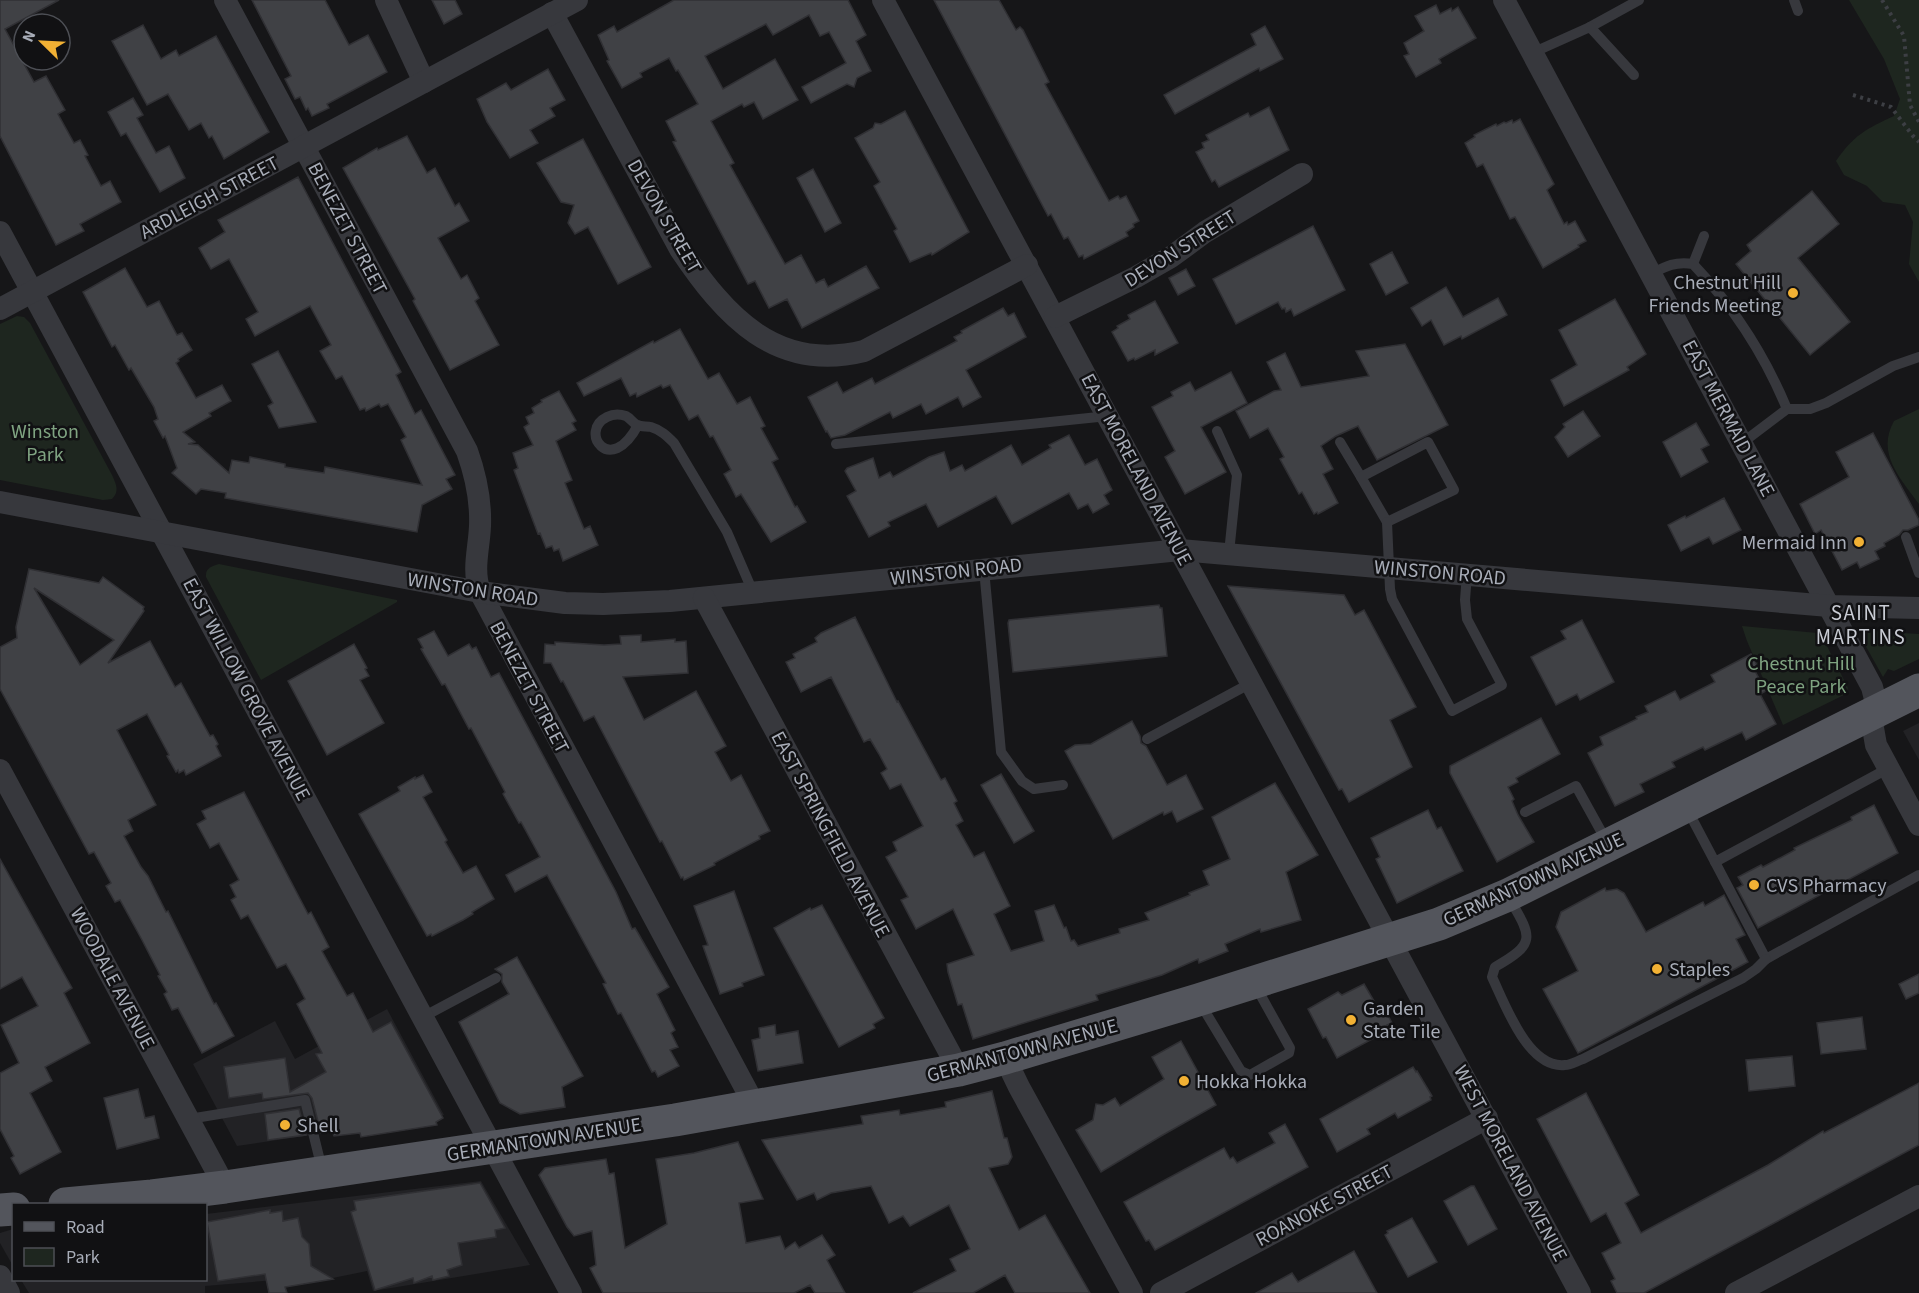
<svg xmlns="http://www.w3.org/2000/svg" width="1919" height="1293" font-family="'Source Sans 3',sans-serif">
<rect width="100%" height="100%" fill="#161618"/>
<g fill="#222225">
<path d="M1919,723V760L1903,731Z"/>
<path d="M387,1009L444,1115L237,1146L193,1064L275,1021L295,1059Z"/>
<path d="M481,1181L530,1265L373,1291L367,1271L289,1287L275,1280L205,1286V1293H29L21,1280H206V1214Z"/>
<path d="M13,1229H14L13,1266L0,1243V1233Z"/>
</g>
<g fill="#1e261f">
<path d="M1849,0H1919V282L1909,264L1913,222L1905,205L1883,202L1867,186L1844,175L1836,161C1854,135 1866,129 1894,116L1900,99L1884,59Z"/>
<path d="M17,316L24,317L30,323L112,475C116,484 120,491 112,499L103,500L0,480V324Z"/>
<path d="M1919,409V504C1900,478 1876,453 1894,421Z"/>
<path d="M219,564L397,600V602L261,680L206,577C205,568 212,566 219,564Z"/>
<path d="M1742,626L1817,633L1822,636L1848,688L1846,694L1783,725L1747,641Z"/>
<path d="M1870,631L1919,634V659L1894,671L1888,669L1883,677L1864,643L1866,633Z"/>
</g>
<g fill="#404145" stroke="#303034" stroke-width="1.5" fill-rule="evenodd">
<path d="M0,0H59L5,29L34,82L46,76L65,110L58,114L74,143L80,140L88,155L85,156L101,186L110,181L121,202L80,224L84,231L56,245L0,136Z"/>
<path d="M252,0H325L349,45L368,35L387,72L327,104L329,108L312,116L308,108L306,110L300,97L295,99L285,79L291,76Z"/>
<path d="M432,0H455L462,14L444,24Z"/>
<path d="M674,0H848L866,35L856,41L871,71L857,78L854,87L847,84L811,103L802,87L846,63L829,32L820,36L809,15L773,35L766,24L705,56L723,89L775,59L798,100L763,119L754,102L744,107L742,104L711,121L734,163L730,165L785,264L801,255L816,283L824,279L828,287L866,266L879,288L802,328L787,299L769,308L755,281L748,284L673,142L676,141L666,121L698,104L678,70L676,71L669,58L640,73L642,77L622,88L607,61L609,60L598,35L614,26L617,32Z"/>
<path d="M934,0H999L1016,30L1020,27L1023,30L1049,82L1045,84L1109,201L1118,196L1120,199L1126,196L1139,221L1133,224L1134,227L1126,232L1128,236L1084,259L1083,255L1079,257L1068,237L1064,239L1051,214L1048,216Z"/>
<path d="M1436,5L1440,14L1451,8L1452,11L1458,7L1476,38L1439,59L1441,63L1416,77L1404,56L1409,54L1404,43L1424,31L1415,16Z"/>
<path d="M143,25L161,59L176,50L179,56L216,36L269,132L224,159L212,136L209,138L201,123L189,130L168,94L147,105L112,41Z"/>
<path d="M1265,26L1283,59L1260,71L1259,68L1175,114L1164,95L1256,45L1251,34Z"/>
<path d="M548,69L565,100L550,108L555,116L530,130L538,143L510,158L487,122L477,99L506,83L511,90Z"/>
<path d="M133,98L143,115L137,118L156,153L169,146L185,178L160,192L126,133L121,136L108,112Z"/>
<path d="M1269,107L1289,150L1219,187L1215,180L1212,182L1196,152L1204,148L1202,143L1209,140L1206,135L1248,113L1250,117Z"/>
<path d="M905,111L969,232L932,255L931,253L910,262L894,231L897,229L874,186L880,182L855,138L873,128L875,123L881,124Z"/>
<path d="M1520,119L1554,184L1547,190L1564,224L1567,222L1568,225L1575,221L1586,241L1578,245L1579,247L1543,268L1515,217L1510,219L1483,164L1477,167L1465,143L1475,137L1474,135L1496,124L1497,126L1504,122L1506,123L1512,120L1513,123Z"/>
<path d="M407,136L427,173L435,168L455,206L459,203L469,221L438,238L461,279L467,275L479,298L475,301L499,345L450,370L413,301L415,299L343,168L377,148L378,150Z"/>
<path d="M583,139L651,267L618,284L588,227L575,234L568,223L574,205L561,202L537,163Z"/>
<path d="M813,169L841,223L825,232L797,178Z"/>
<path d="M298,177L401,372L396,375L415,414L421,410L455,475L446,479L452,489L422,505L417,532L225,498L226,493L201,489L196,494L172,473L177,468L165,436L163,438L154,421L158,419L154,407L131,368L129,370L115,345L112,347L83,292L125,268L147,307L159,301L177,335L182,333L192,350L178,359L179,361L176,363L196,398L222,385L231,401L209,413L211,416L183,432L195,442L188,444L198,445L229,473L232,460L249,463L250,457L285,464V467L324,473L325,467L422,485L401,440L406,437L388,404L381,407L379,404L366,411L365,408L360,410L342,376L336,379L320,351L331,345L310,306L255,336L246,319L258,312L229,259L211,269L199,248L225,232L218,220Z"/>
<path d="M1812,191L1839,224L1798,258L1850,322L1810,355L1736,264L1751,251L1747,245Z"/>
<path d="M1313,226L1345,290L1294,316L1291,309L1286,312L1285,308L1282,309L1278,302L1236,324L1213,279Z"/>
<path d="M1392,252L1408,283L1386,295L1370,264Z"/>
<path d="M1186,269L1195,286L1178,295L1169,278Z"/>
<path d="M1446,287L1463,317L1498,298L1507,315L1462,339L1461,336L1444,345L1431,320L1422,326L1411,308Z"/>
<path d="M1615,299L1646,354L1627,367L1629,370L1564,406L1551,380L1577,365L1559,330Z"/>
<path d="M1155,301L1178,343L1155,355V350L1135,360L1134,358L1128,361L1112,332L1118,328L1117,326L1130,319L1128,315Z"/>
<path d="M1003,308L1008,316L1014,313L1026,337L966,370L981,397L963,407L958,397L926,414L921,404L893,418L890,412L845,435L831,438L827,431L826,432L808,397L837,382L843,393L872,378L875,384L957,341L954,337L962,333L961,331Z"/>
<path d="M680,329L708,379L719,373L737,404L750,397L765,426L761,428L778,459L772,462L795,507L797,506L806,522L771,542L741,494L736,497L730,485L724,474L731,470L713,436L710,437L698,415L689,420L670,385L663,388L661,385L637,397L636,393L630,396L621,378L584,396L577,383L653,341L654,343Z"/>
<path d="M1405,344L1448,425L1377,460L1358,426L1336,436L1321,446L1333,469L1323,474L1338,503L1318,514L1317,512L1314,514L1302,492L1299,494L1280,459L1284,457L1268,428L1250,438L1236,411L1274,391L1281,390L1267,362L1285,353L1301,387L1369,376L1356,351Z"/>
<path d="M278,351L316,422L279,428L268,406L273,403L252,364Z"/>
<path d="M1231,372L1247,403L1201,427L1226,472L1185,494L1165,457L1175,451L1152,407L1173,396L1171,392L1190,382L1195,391Z"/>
<path d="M559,391L576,421L572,423L576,430L556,441L572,480L565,483L584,529L590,526L598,545L563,561L559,549L554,551L552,546L546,548L540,533L538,534L514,470L518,468L513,453L533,445L524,427L529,424L526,417L534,413L532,408L542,402L541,400Z"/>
<path d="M1583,411L1600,436L1568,457L1555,437L1565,427L1563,424Z"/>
<path d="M1696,423L1709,445L1701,449L1708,462L1681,477L1663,442Z"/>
<path d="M1873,433L1919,520V525L1908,530H1903L1899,535L1884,543L1885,546L1875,551L1879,559L1860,568L1857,562L1842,570L1821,530L1815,534L1800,504L1849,477L1836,452Z"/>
<path d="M1069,435L1085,465L1097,459L1112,490L1104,495L1109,504L1093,513L1088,504L1078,509L1069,493L1012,524L996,496L938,527L926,504L888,522L890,526L869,537L847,496L856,491L845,471L847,468L873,458L879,478L890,472L893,477L929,457L944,452L950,471L962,465L965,471L1011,445L1022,465L1051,448L1049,445Z"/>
<path d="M1724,498L1741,530L1713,544L1709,537L1681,551L1668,525L1685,516L1686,518Z"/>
<path d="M29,569L99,583L103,577L144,607L143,609L144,611L108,663L150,641L175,687L181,683L210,736L213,735L218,744L216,746L221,756L186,775L184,770L179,773L178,770L176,772L167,756L169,755L147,714L117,730L156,805L128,820L133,831L124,836L141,867L148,876L166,912L168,911L214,1004L216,1003L234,1036L202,1053L178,1008L172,1010L164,994L167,992L158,976L160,975L142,940L120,900L115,902L106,886L111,883L94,852L89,854L0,689V647L17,638L16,627ZM34,588L114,640L80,665Z"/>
<path d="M1228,586L1344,595L1355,615L1364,610L1416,707L1390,720L1412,767L1349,802L1342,789L1339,790Z"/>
<path d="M1159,605L1160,608H1162L1167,656L1013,672L1008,623L1009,620Z"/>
<path d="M855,617L897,702L898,701L941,780L945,778L957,801L954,803L963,821L956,825L974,857L984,852L1010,906L994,914L1011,951L1044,941L1035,911L1054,905L1064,928L1066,927L1071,941L1074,940L1078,946L1120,933L1119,929L1149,920L1145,913L1190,895L1189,893L1209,885L1203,871L1230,859L1212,817L1275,783L1318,855L1286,872L1301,920L1261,932L1260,929L1225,944L1228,951L1199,963L1198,959L1162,975L1096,995L1098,1000L973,1039L962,1004L958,1005L948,972L947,964L974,955L953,909L916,929L901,900L908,897L886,857L897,851L893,842L923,826L901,784L890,789L881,773L887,769L879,754L870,739L864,742L831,677L801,692L786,662L795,658L793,654L817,642L815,638L821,633Z"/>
<path d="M1582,620L1614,682L1580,700L1577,694L1556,705L1531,657L1566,639L1561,631Z"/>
<path d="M434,631L448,656L469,644L472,649L476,647L491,677L499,673L616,892L632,929L635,928L638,933L669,987L657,994L675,1030L671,1033L678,1047L670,1050L679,1066L658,1077L655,1071L652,1072L621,1013L618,1014L603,984L606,983L547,875L515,892L506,875L540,857L521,822L519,823L503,794L505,792L471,728L469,729L445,684L442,685L421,649L423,648L418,639Z"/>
<path d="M641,635V642L675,639V642L686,641L688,673L623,677L644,720L696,691L726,746L715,752L731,781L741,775L770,831L759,836L760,839L714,863L715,865L684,880L683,877L681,878L662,841L660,842L594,716L584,721L563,681L561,682L551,663H544L545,644L555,645V642L604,645L621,644L620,636Z"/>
<path d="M354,644L367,668L365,669L369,676L360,680L384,723L327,755L288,681Z"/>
<path d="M1751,654L1759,669L1755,671L1766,691L1760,694L1776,724L1746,740L1742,732L1705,750L1703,747L1672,762L1675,767L1640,784L1644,792L1615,806L1588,753L1603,745L1600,737L1637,719L1636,717L1648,712L1645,706L1675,691L1680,700L1715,682L1711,675Z"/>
<path d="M1541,718L1560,754L1516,778L1518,782L1508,787L1514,799L1512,801L1518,815L1534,842L1497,862L1450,773V766Z"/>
<path d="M1132,721L1140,736L1141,743L1146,746L1167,785L1186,775L1203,809L1177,822L1172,811L1164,815L1163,812L1113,839L1065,751L1075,745L1091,744Z"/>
<path d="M1001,774L1034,831L1014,843L981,785Z"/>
<path d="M423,775L432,792L423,797L447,840L445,842L463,873L476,866L494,899L472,912L473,914L463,920L432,936L431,934L427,936L359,814L400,791L398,787L415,777V779Z"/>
<path d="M244,792L308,914L311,912L329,947L322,951L347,996L353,993L373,1032L391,1022L443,1118L436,1122L437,1125L361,1137L360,1133L334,1136L332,1132L321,1133L312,1098L308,1093L263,1099L262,1093L229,1098L224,1067L285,1058L290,1092L326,1072L316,1054L322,1053L297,1004L305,999L294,978L286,964L277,968L248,915L241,919L231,900L236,897L230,885L239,880L219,843L210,848L197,824L206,819L202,811Z"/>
<path d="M1874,805L1898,853L1758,928L1737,888L1743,885L1738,877L1761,865L1763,867L1795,850L1794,848L1852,820L1851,817Z"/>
<path d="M1428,810L1437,829L1441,827L1463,871L1397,903L1376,859L1380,857L1371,838Z"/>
<path d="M0,859L72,988L64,993L90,1043L45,1067L52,1081L30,1093L61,1152L20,1174L11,1158L14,1156L0,1129V1073L19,1063L1,1025L38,1006L22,977L0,989Z"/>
<path d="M1605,888L1606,891L1617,889L1624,893L1646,932L1703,902L1705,906L1724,895L1745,935L1736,939L1748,962L1578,1053L1543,989L1578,971L1556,927L1561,912Z"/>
<path d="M734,891L764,975L742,983L743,986L720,994L703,946L708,945L694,906Z"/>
<path d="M822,905L884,1018L873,1024L875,1028L839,1047L774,928L810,908L811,910Z"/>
<path d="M517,957L583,1076L562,1087L565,1107L520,1114L500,1103L459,1022L509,994L502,982V974L495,969Z"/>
<path d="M1919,974V993L1906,999L1899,984Z"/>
<path d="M1364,984L1378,1008L1383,1006L1392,1023L1387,1025L1389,1030L1337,1058L1326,1037L1323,1038L1308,1009L1338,992L1342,995Z"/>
<path d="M1862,1017L1866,1049L1821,1054L1817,1023Z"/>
<path d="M775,1025L776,1035L798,1031L803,1063L758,1071L752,1040L760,1038L759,1028Z"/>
<path d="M1181,1041L1216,1105L1161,1136L1101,1172L1076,1130L1093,1120L1096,1104L1103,1105L1115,1098L1120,1106L1164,1079L1152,1057Z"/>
<path d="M1792,1056L1795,1086L1749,1091L1746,1060Z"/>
<path d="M1413,1067L1416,1072L1417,1071L1432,1096L1430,1097L1431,1100L1398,1118L1395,1113L1367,1129L1370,1134L1337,1152L1320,1119Z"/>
<path d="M1919,1083V1145L1644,1293H1617L1611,1281L1615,1279L1602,1253L1621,1243L1606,1213L1591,1222L1537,1119L1586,1093L1639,1195L1625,1203L1641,1233L1768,1165L1823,1131L1824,1133Z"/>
<path d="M138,1089L145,1118L154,1116L159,1138L117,1149L104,1098Z"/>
<path d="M992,1091L1004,1138H1007L1012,1157L1008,1164L989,1168L1019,1230L1045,1215L1090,1293H1015L1005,1275L973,1293H913L956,1271L950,1259L970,1249L949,1205L910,1226L903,1216L889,1223L871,1186L831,1193L817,1200L814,1193L797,1200L762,1140L863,1124L861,1116L899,1110L900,1115L946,1107L945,1102Z"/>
<path d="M299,1109L306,1135L268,1140L265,1114Z"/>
<path d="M1285,1124L1308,1167L1155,1250L1149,1240L1146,1241L1124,1202L1224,1148L1230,1159L1233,1157L1237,1163L1275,1143L1269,1133Z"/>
<path d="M738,1142L763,1199L739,1203L746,1243L780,1236L785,1249L795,1242L799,1248L822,1235L835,1255L827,1260L845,1293H815L810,1285L794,1293H603L590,1268L596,1265L592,1231L574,1236L567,1227L539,1175L545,1168L606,1159L609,1174L614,1173L625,1248L667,1224L656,1159L694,1153Z"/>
<path d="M480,1183L505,1228L495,1230L496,1237L458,1243L462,1265L447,1270L449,1276L433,1280L432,1276L414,1283L413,1278L375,1290L351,1212L356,1210L354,1201Z"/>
<path d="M1471,1186H1474L1497,1229L1468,1245L1444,1201Z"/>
<path d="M270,1210V1213L282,1211L283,1221L298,1218L302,1237L309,1244L311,1266L333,1279L285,1287L287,1293H269L265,1274L218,1281L207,1222Z"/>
<path d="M1412,1218L1437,1262L1408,1277L1385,1235L1388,1233L1387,1231Z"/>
<path d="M1354,1251L1377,1293H1256L1292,1273L1298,1282Z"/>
</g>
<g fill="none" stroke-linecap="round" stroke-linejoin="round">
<g stroke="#3d3f44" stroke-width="4" stroke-dasharray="3 4.5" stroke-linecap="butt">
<path d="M1882,0L1904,36L1910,105L1919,122"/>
<path d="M1853,95L1891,107L1913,136L1919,142"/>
</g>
<g stroke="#37383d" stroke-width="10">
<path d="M1794,0L1798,11"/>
<path d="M1590,27L1639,0"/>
<path d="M1532,53L1590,27L1634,75"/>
<path d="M1693,264L1704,236"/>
<path d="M1651,274C1666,266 1676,261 1693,264C1733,306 1765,356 1787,409"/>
<path d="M638,425C610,478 578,431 607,417C613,414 620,414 626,416C630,418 633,423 637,425C641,427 647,426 651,427C661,430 667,436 674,443L727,532L753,592"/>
<path d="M1217,431L1237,475L1229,553"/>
<path d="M1340,442L1361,477"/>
<path d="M1428,442L1454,490L1387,522L1361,477Z"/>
<path d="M1742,443L1787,409H1810L1826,403L1893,366L1919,357"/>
<path d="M836,444L1108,416"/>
<path d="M1387,522L1390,589L1392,599L1452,711L1502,685L1467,619L1465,600L1467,574"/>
<path d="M1906,537L1919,573"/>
<path d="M984,569L1001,752L1022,781L1034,789L1063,785"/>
<path d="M1147,739L1251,683"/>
<path d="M1687,809L1715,862L1889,768"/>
<path d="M1525,812L1576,786L1607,842"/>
<path d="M1715,862L1766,959L1919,875"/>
<path d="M1509,898C1531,936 1538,943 1495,967L1492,977C1505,1004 1528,1069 1565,1065C1571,1065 1577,1061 1583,1059L1743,978L1756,969L1766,959"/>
<path d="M1200,1003L1241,1071L1250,1075L1289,1053L1290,1048L1255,985"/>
<path d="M423,1017L496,978"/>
<path d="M189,1119L305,1100L322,1169"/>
</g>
<g stroke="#37383d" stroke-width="22">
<path d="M225,0L467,451C476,476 481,500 480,526C479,550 472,569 480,592L755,1106"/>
<path d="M386,0L424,82"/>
<path d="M883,0L1580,1293"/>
<path d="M1504,0L1872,687L1875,699L1873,728L1876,745L1919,825"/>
<path d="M552,13L680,249C725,316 776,373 864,351L1027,265"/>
<path d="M0,232L571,1293"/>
<path d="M0,309L577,0"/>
<path d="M1055,317L1136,277L1171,257L1205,232L1302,174"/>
<path d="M0,502L480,592L565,603L603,604L670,601L1180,550L1829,606L1919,608"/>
<path d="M704,598L959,1070"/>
<path d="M0,770L225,1187"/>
<path d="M1005,1058L1019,1087L1132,1293"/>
<path d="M0,1276L9,1293"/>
<path d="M1161,1293L1487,1118"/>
<path d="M1736,1293L1919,1196"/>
</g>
<g stroke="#53555c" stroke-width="33">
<path d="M65,1204L152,1196L225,1187L675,1120L959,1070L1005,1058L1198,1000L1439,924L1508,895L1919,690"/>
<path d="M0,1210L14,1209"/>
</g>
</g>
<g fill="#f2b134" stroke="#111113" stroke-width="2">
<circle cx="1793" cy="293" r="6"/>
<circle cx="1859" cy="542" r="6"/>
<circle cx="1754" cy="885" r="6"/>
<circle cx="1657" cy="969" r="6"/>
<circle cx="1351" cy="1020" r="6"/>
<circle cx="1184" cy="1081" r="6"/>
<circle cx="285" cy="1125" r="6"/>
</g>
<g text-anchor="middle" stroke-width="5" stroke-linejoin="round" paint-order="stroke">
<g font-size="20" fill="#a8adb8" stroke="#111113">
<text transform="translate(209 197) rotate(-28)" y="7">ARDLEIGH STREET</text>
<text transform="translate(665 216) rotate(60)" y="7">DEVON STREET</text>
<text transform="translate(348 228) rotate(62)" y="7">BENEZET STREET</text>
<text transform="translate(1180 248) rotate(-32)" y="7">DEVON STREET</text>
<text transform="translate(1729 418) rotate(62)" y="7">EAST MERMAID LANE</text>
<text transform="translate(1137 469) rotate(62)" y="7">EAST MORELAND AVENUE</text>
<text transform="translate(956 571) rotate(-6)" y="7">WINSTON ROAD</text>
<text transform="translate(1440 572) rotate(5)" y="7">WINSTON ROAD</text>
<text transform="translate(473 589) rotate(9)" y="7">WINSTON ROAD</text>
<text transform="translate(530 687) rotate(62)" y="7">BENEZET STREET</text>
<text transform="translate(247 689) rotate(62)" y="7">EAST WILLOW GROVE AVENUE</text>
<text transform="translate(831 834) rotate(62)" y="7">EAST SPRINGFIELD AVENUE</text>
<text transform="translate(1533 879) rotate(-25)" y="7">GERMANTOWN AVENUE</text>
<text transform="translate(113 978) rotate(62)" y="7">WOODALE AVENUE</text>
<text transform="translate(1022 1050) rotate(-15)" y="7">GERMANTOWN AVENUE</text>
<text transform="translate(544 1139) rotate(-9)" y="7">GERMANTOWN AVENUE</text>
<text transform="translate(1511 1163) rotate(62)" y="7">WEST MORELAND AVENUE</text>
<text transform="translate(1324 1205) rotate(-28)" y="7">ROANOKE STREET</text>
</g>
<g font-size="20" fill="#a8adb8" stroke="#111113" text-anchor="start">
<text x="1781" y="289" text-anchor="end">Chestnut Hill<tspan x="1781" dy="23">Friends Meeting</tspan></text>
<text x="1847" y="549" text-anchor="end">Mermaid Inn</text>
<text x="1766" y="892">CVS Pharmacy</text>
<text x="1669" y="976">Staples</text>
<text x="1363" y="1015">Garden<tspan x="1363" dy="23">State Tile</tspan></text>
<text x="1196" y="1088">Hokka Hokka</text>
<text x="297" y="1132">Shell</text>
</g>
<g font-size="20" fill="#7fa381" stroke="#111113">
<text x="45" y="438">Winston<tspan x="45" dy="23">Park</tspan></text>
<text x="1801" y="670">Chestnut Hill<tspan x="1801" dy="23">Peace Park</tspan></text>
</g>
<g font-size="21" letter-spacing="1.5" fill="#c9ccd4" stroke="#111113">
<text x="1861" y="620">SAINT<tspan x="1861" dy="24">MARTINS</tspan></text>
</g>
</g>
<rect x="12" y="1203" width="195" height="78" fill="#111113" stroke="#4d4f55" stroke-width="1.5"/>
<rect x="24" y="1222" width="30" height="9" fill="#53555c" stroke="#4d4f55" stroke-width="1.5"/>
<text x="66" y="1233" font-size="18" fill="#a8adb8">Road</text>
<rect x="24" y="1248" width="30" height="18" fill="#1e261f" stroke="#4d4f55" stroke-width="1.5"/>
<text x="66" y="1263" font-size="18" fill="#a8adb8">Park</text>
<g transform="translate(42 42) rotate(294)"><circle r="28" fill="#111113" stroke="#4d4f55" stroke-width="1.5"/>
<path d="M0-4.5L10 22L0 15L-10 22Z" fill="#f2b134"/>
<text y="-9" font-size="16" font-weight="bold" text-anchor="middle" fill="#a8adb8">N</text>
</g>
</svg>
